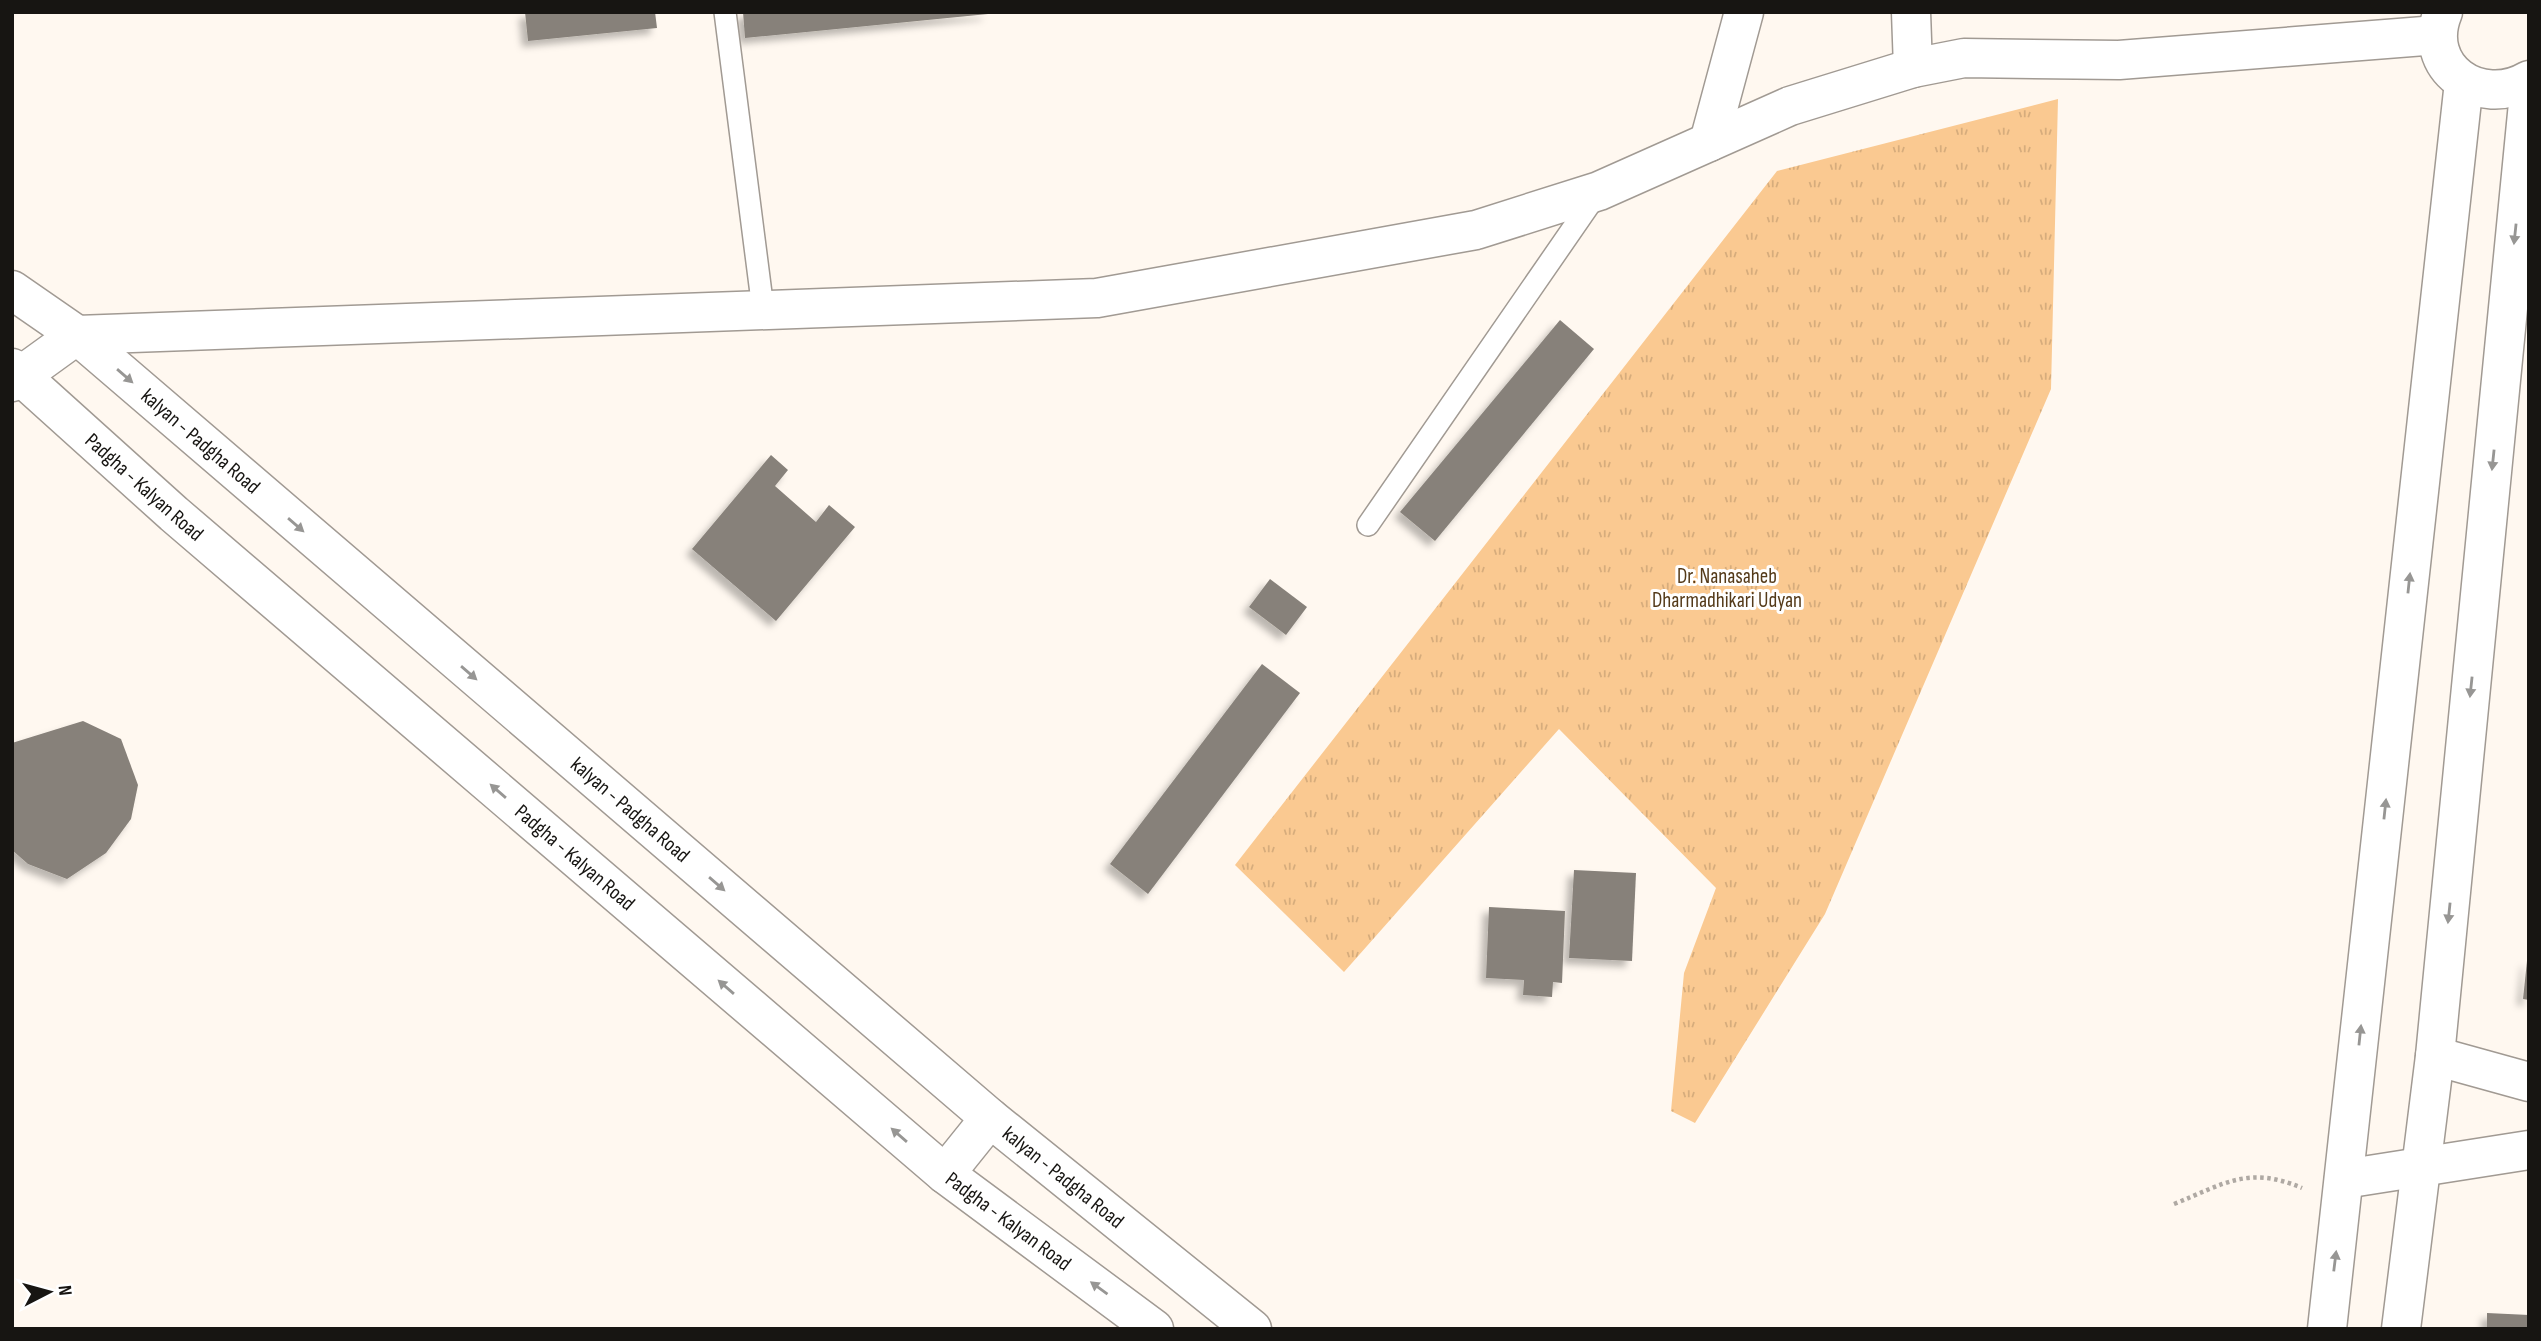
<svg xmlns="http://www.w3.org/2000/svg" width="2541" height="1341" font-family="'Sofia Sans Condensed',sans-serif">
<defs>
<pattern id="park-tufts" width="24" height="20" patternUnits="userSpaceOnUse" patternTransform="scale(1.75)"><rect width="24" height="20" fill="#fac991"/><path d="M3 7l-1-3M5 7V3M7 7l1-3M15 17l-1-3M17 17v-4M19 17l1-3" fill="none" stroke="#d6ac7c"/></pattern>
<filter id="shadow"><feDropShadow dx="-6" dy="6" stdDeviation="3.5" flood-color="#0004"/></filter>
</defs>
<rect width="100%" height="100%" fill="#fff8f0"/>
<path fill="url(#park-tufts)" d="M2058,99L2051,389L1825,914L1695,1123L1671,1111L1684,973L1716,888L1559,729L1344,972L1235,865L1777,171Z"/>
<g fill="#87817a" filter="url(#shadow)">
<path d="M525,12H655L657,28L528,41Z"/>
<path d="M743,12H988V14L745,38Z"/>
<path d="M1560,320L1594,349L1435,541L1400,512Z"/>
<path d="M771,455L788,470L775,486L816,522L829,505L855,527L776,621L692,549Z"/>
<path d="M1270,579L1307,607L1286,635L1249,607Z"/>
<path d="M1262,664L1300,693L1148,894L1110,864Z"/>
<path d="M83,721L121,739L138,785L131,819L106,853L67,879L28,864L12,850V743Z"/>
<path d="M1574,870L1636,873L1632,961L1569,958Z"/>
<path d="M1489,907L1565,911L1562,983L1553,982L1552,997L1523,995L1524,980L1486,978Z"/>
<path d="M2527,961H2529V1000L2523,999Z"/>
<path d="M2487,1313L2529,1315V1329H2487Z"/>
</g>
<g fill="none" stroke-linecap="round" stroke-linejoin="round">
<defs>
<g id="service">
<path d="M725,12L763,309"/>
<path d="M1368,525L1596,195"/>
</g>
<g id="minor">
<path d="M1911,12L1913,68"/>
<path d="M1709,142L1744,12"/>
<path d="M2435,1056L2529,1082"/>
<path d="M2344,1179L2529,1150"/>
</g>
<g id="tertiary">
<path d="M2443,12C2420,68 2480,109 2529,80"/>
<path d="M12,382L77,335L1097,298L1476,230L1599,191L1790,106L1913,68L1964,58L2119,60L2437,35"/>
<path d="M2327,1329L2464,82"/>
<path d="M2401,1329L2435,1056L2529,93"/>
</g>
<g id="secondary">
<path id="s1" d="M12,290L77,335L990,1118L1252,1329"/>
<path id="s2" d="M12,368L174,514L945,1174L1154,1329"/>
<path d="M945,1174L990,1118"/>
</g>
</defs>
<use href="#service" stroke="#a19a93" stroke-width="24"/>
<use href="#minor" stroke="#a19a93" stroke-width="41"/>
<use href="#tertiary" stroke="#a19a93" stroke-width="41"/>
<use href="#secondary" stroke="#a19a93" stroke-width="41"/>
<path stroke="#afa9a3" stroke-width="4.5" stroke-dasharray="3.5 3.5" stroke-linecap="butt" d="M2174,1204C2224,1184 2248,1165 2302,1188"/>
<use href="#service" stroke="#fff" stroke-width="21"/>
<use href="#minor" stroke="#fff" stroke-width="38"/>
<use href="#tertiary" stroke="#fff" stroke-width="38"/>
<use href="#secondary" stroke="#fff" stroke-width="38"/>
</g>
<defs><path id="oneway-solid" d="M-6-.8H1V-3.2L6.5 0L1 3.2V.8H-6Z" transform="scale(1.75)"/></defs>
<g fill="#979694">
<use href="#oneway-solid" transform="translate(2515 234) rotate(96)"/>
<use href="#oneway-solid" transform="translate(125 376) rotate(41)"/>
<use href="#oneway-solid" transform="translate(2493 460) rotate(96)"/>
<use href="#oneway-solid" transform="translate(296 525) rotate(41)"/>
<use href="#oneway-solid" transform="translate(2409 583) rotate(-84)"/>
<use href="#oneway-solid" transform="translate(469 673) rotate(41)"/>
<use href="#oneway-solid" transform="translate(2471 687) rotate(96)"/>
<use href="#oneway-solid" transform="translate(498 791) rotate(-139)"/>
<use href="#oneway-solid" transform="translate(2385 809) rotate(-84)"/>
<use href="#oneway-solid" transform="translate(717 884) rotate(41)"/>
<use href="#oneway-solid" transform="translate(2449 913) rotate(96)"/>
<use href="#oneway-solid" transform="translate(726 987) rotate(-139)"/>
<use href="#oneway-solid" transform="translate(2360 1035) rotate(-84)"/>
<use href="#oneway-solid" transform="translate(899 1135) rotate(-139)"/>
<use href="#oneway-solid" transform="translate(2335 1261) rotate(-83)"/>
<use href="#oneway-solid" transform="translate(1099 1288) rotate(-144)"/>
</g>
<g text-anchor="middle" stroke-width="6" stroke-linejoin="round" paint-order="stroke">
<g font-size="21" fill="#171512" stroke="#fff">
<text dy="7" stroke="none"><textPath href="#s1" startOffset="242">kalyan - Padgha Road</textPath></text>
<text dy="7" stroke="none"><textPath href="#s2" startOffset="178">Padgha - Kalyan Road</textPath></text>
<text dy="7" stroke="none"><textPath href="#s1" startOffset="808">kalyan - Padgha Road</textPath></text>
<text dy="7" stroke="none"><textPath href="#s2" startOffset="746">Padgha - Kalyan Road</textPath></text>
<text dy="7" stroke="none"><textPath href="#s1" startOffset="1376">kalyan - Padgha Road</textPath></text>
<text dy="7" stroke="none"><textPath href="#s2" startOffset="1312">Padgha - Kalyan Road</textPath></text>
</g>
<g font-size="21" fill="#543a19" stroke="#fff">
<text x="1727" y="583">Dr. Nanasaheb<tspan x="1727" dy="24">Dharmadhikari Udyan</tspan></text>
</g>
</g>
<rect width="2541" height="1341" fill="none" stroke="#171512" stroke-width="28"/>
<g transform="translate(49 1292) rotate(84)" stroke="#ffffff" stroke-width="5" paint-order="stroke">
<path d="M0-5L12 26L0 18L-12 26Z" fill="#171512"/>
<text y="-10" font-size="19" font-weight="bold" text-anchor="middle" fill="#171512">N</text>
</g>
</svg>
